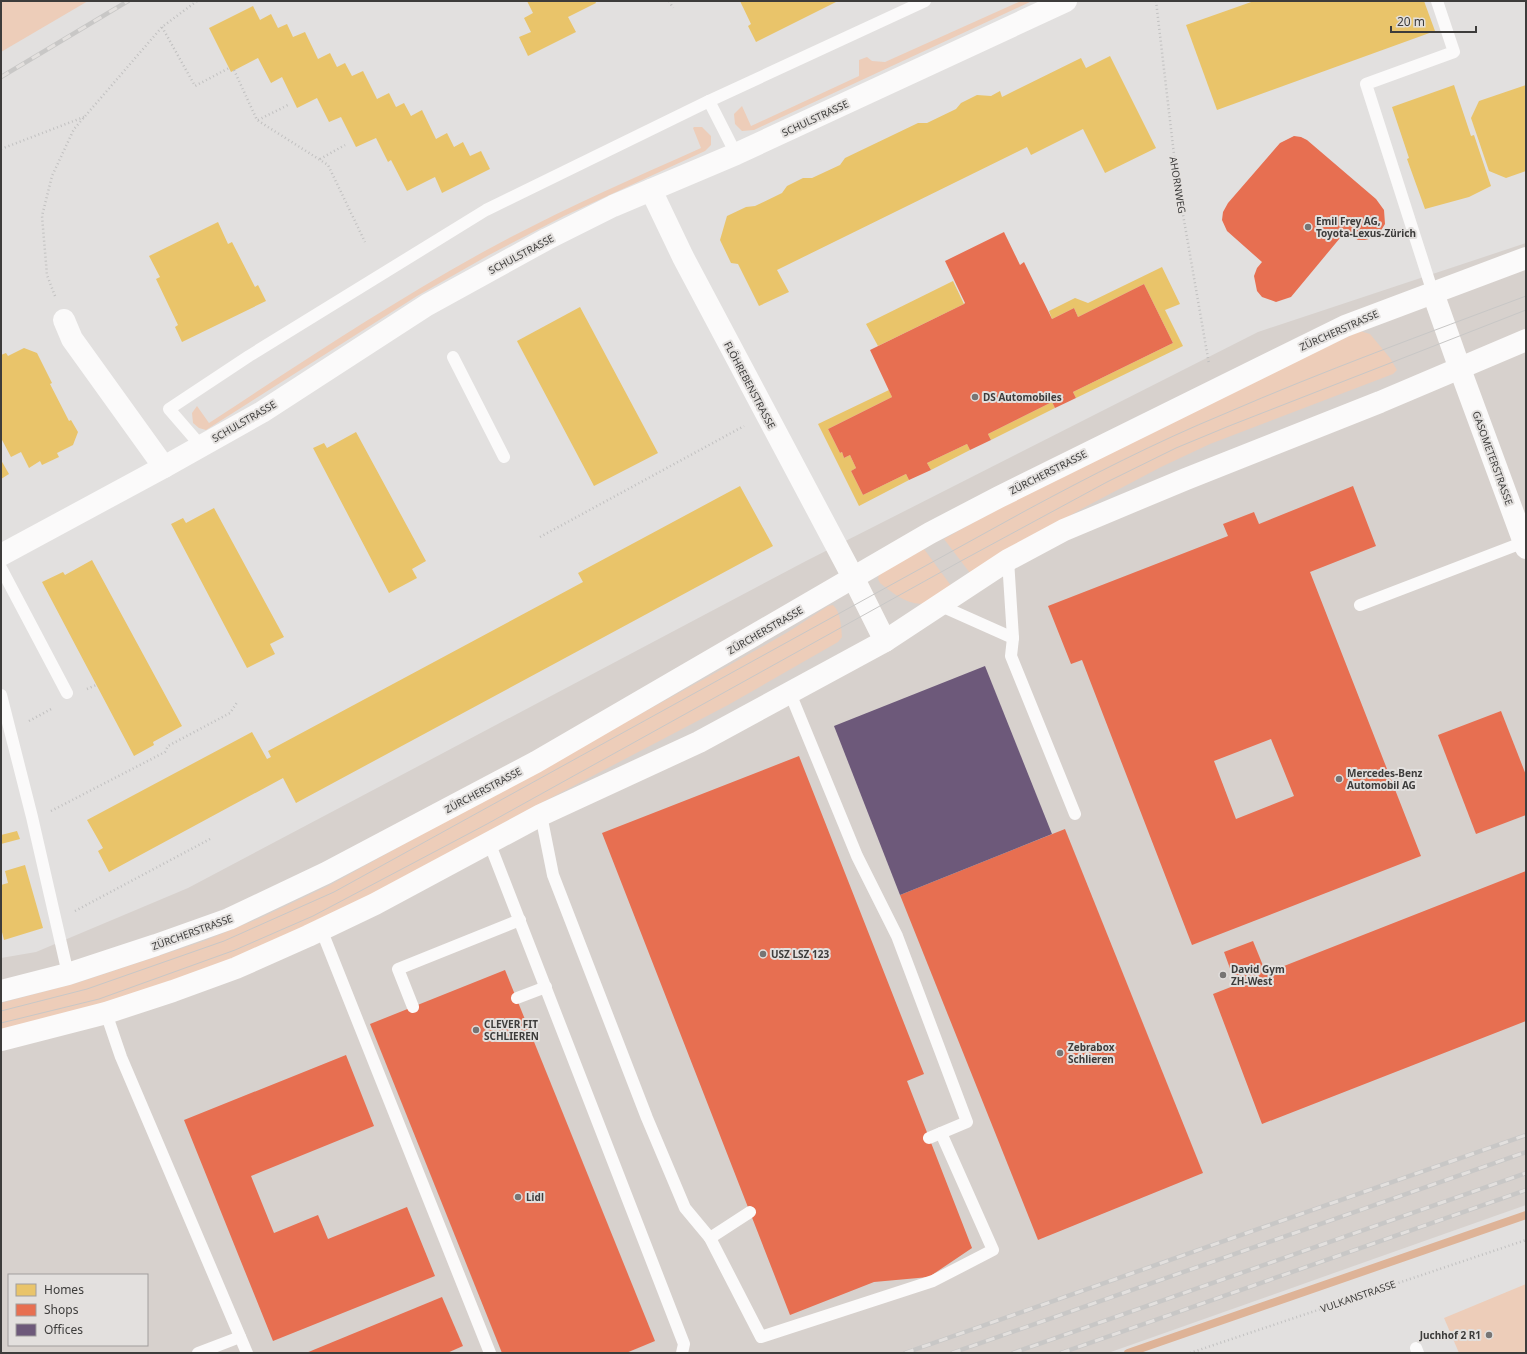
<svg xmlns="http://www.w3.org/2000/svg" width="1527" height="1354" font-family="'Noto Sans',sans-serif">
<rect width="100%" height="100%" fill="#e2e0df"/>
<path fill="#d7d1cd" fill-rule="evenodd" d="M1526,243V1205L1108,1353H1V958L36,952L188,888L806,561L1258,332ZM9,1275H147V1345H9Z"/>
<g fill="#edcdb9">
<path d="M1,1H88L1,52Z"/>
<path d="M1021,1H1032L754,130L742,131L735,124L734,114L742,106L751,126L859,76V60L867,57L872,61L885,62Z"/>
<path d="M694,127H702L711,136V145L705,151L564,216L489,255L417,296L206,430L199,428L193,423L192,413L197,406L209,423C299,364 389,304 483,252C554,213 627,181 701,148L693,128Z"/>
<path d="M1360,331L1370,334L1390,358L1397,370L1393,374L1210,444L1161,467L1087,506L995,557L970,573L944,539C1079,463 1220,397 1360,331Z"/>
<path d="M924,549L952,587C945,591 938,599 931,602C911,609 894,594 880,583L878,579L879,574Z"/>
<path d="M833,605C841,612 841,627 842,637L838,642L728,705L518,815L395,883L253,952L132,997L1,1032V1003L77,983L204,941L260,918L330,885L724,668L788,632L828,606Z"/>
<path d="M1526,1284V1353H1459L1444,1318Z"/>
</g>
<g fill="#e9c46a">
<path d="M527,1H595L596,3L568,17L576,32L528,56L519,37L531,32L524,18L533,13Z"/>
<path d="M740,1H838L756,42L748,26L751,24Z"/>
<path d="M1254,1H1424L1435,31L1217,110L1186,25Z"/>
<path d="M253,6L260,20L271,14L278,28L287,24L293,37L305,32L318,59L330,53L337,67L345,63L352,76L363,71L377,99L389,93L396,107L404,103L411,116L422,110L436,139L447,133L454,147L463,142L470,156L481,151L490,169L442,193L435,177L407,191L391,160L388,162L376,138L356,147L341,117L329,122L317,98L297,108L282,77L271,83L258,58L231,72L209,28Z"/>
<path d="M1110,56L1156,148L1105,173L1083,129L1031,155L1027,147L777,270L789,292L759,306L738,264L731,263L720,240L727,216L746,207L755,206L782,193L787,186L803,178H812L840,165L845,158L918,123H927L956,109L961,103L977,95L991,96L1000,91L1002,97L1081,58L1086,68Z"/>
<path d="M1454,85L1471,136L1474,135L1491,186L1469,197L1425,209L1407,159L1409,158L1392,107Z"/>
<path d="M1526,85V171L1506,178L1489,171L1471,118L1479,101Z"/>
<path d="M218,222L228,244L232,242L255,287L258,285L266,301L182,342L175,327L178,325L156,279L160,277L149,256Z"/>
<path d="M1162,267L1180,304L1165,310L1183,346L1076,398L1073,392L1173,343L1144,284L1078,317L1074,308L1052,319L1049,311L1075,298L1088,303Z"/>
<path d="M953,281L964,304L878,346L866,324Z"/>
<path d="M580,307L658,453L594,486L517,341Z"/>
<path d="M24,348L37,353L52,383L50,384L69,421L71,420L78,432L73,445L57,453L59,457L42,465L40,461L29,468L21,452L11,457L1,438V355L6,353L8,356Z"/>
<path d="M889,390L892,397L828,429L840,453L842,452L844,458L850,455L856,468L851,471L863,495L906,474L909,480L859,506L818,424Z"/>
<path d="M1052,402L1055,408L991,440L988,434Z"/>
<path d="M356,432L426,561L412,569L417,578L389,593L313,448L324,443L327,448Z"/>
<path d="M967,444L970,450L931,470L927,463Z"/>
<path d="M1,460L9,474L1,479Z"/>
<path d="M740,486L773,546L296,803L283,778L109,872L98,851L103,848L87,820L252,732L267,759L271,757L268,751L583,582L578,573Z"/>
<path d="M214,508L284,637L270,644L275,654L247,668L171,524L183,518L186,523Z"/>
<path d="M92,560L182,726L153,742L154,745L134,756L42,582L63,572L65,575Z"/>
<path d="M17,831L20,839L1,844V835Z"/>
<path d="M25,865L43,928L4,940L1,928V885L8,883L5,871Z"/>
</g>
<g fill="#e76f51" fill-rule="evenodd">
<path d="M1294,136L1301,137L1307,140L1376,199L1384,210L1385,224L1380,232L1373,238L1365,240H1358L1345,232L1291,297L1276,302L1262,297L1257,291L1254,276L1257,268L1262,262L1227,231L1222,220L1223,212L1228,203L1280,143Z"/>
<path d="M1004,232L1020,265L1024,262L1052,319L1074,308L1078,317L1144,284L1173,343L1073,392L1076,398L1055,408L1052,402L988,434L991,440L970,450L967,444L927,463L931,470L909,480L906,474L863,495L851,471L856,468L850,455L844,458L842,452L840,453L828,429L892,397L870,350L964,304L965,303L945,261Z"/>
<path d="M1353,486L1376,546L1310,572L1421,856L1192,945L1082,660L1071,664L1048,606L1228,536L1223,524L1254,512L1259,524ZM1271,739L1294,796L1236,819L1214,761Z"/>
<path d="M1501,711L1526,775V815L1476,834L1438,735Z"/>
<path d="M799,756L924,1074L907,1081L972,1248L929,1277L874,1282L790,1315L602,833Z"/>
<path d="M1065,829L1203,1173L1038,1240L900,895Z"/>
<path d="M1526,871V1021L1262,1124L1213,994L1236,985L1224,952L1253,941L1266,973Z"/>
<path d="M505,970L655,1341L626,1353H502L370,1024Z"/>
<path d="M346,1055L374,1126L251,1176L274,1233L318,1215L328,1239L407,1207L435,1276L273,1341L184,1120Z"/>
<path d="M442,1297L463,1346L447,1353H306Z"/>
</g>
<path fill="#6d597a" d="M985,666L1052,834L900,895L834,726Z"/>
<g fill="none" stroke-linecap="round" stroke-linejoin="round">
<path stroke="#deb397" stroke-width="8" d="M1128,1353L1526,1215"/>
<g stroke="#c1c0c0" stroke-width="2.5" stroke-dasharray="1 3" stroke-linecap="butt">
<path d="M669,1L673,8"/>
<path d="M1156,1L1177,180L1209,364"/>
<path d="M162,27L195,86L229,68"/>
<path d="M234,70L257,120L328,165L365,242"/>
<path d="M258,120L288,105"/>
<path d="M1,149L84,117"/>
<path d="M320,159L345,145"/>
<path d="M55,296L47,275L42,216L52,176L74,129L162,27L197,1"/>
<path d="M540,537L744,426"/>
<path d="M87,689L96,685"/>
<path d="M29,721L53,708"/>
<path d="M51,811L165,752L168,746L230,713L238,701"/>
<path d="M75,911L210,839"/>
<path d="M1190,1353L1526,1240"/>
</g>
<g stroke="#fbfafa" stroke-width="12">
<path d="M709,101L925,1"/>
<path d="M1433,293L1366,84L1454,52L1437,1"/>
<path d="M453,357L504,457"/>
<path d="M201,446L169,409L249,356L486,210L709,101L736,154"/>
<path d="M1008,560L1013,638L1011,656L1075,814"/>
<path d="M1,568L67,693"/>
<path d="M939,605L1013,638"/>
<path d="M1360,605L1524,542"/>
<path d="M790,693L857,856L897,936L967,1122L929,1138"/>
<path d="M1,695L32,817L68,974"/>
<path d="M541,815L553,875L647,1118L685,1208L710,1238L750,1212"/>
<path d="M489,842L684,1344L682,1353"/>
<path d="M321,929L490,1353"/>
<path d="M517,998L546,987"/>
<path d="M413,1007L398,969L520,920"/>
<path d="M106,1013L121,1057L247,1353"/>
<path d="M710,1238L761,1337L933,1281L993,1250L941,1133"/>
<path d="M1416,1348L1418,1353"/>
<path d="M198,1353L240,1337"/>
</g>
<g stroke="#fbfafa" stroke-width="22">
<path d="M651,190L683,257L854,579"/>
<path d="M64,320L72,339L164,467"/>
<path d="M1,555L164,467L262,412L427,305L547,239L613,206L736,154L1066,1"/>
</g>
<path stroke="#fbfafa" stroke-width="22" d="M1460,369L1526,548"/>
<g stroke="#fbfafa" stroke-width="22">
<path d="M1433,293L1460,369"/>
<path d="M854,579L885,641"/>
<path d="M1,991L68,974L156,945L229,919L326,873L536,762L930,533L999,497L1345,326L1526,258"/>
<path d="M1,1040L106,1013L173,991L236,968L308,936L375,904L541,815L699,742L885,641L1008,560L1064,530L1186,479L1380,402L1526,340"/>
</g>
<g stroke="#c8c7c6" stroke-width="1">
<path d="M1,1011L87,989L224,941L334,892L1025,511C1090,476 1156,442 1224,414C1323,371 1425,334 1526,296"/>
<path d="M1,1023L99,999L235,950L313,916L487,824L961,561L1107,482L1176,448L1229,426L1526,310"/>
</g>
<defs>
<g id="rail">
<path d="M1,77L128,1"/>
<path d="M905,1353L1526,1135"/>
<path d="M952,1353L1526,1152"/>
<path d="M1013,1353L1526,1173"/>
<path d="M1061,1353L1526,1190"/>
</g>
</defs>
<use href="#rail" stroke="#c8c7c6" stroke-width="4.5"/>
<use href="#rail" stroke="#e3e0de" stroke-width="3" stroke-dasharray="9" stroke-linecap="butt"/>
</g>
<g fill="#777574" stroke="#e3e0de" stroke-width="1.5">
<circle cx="1308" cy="227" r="4"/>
<circle cx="975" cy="397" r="4"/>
<circle cx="1339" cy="779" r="4"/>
<circle cx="763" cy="954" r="4"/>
<circle cx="1223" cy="975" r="4"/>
<circle cx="476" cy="1030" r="4"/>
<circle cx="1060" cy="1053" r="4"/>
<circle cx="518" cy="1197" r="4"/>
<circle cx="1489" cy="1335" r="4"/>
</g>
<g text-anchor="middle" stroke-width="4" stroke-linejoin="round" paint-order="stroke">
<g font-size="10" fill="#3d3c3b" stroke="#e3e0de">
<text transform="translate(815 118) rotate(-25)" y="4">SCHULSTRASSE</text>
<text transform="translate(1178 185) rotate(81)" y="4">AHORNWEG</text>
<text transform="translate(521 254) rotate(-28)" y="4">SCHULSTRASSE</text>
<text transform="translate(1339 330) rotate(-24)" y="4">ZÜRCHERSTRASSE</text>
<text transform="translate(750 385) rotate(62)" y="4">FLÖHREBENSTRASSE</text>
<text transform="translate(244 421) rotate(-30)" y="4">SCHULSTRASSE</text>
<text transform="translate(1493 458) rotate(70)" y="4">GASOMETERSTRASSE</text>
<text transform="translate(1048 472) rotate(-27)" y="4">ZÜRCHERSTRASSE</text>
<text transform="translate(765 630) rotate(-30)" y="4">ZÜRCHERSTRASSE</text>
<text transform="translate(483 790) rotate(-28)" y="4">ZÜRCHERSTRASSE</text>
<text transform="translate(192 932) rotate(-20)" y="4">ZÜRCHERSTRASSE</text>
<text transform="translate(1358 1296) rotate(-19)" y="4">VULKANSTRASSE</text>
</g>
<g font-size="10" font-weight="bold" fill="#3d3c3b" stroke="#e3e0de" text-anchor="start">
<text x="1316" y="225">Emil Frey AG,<tspan x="1316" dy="12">Toyota-Lexus-Zürich</tspan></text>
<text x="983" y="401">DS Automobiles</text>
<text x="1347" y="777">Mercedes-Benz<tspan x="1347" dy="12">Automobil AG</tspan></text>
<text x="771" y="958">USZ LSZ 123</text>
<text x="1231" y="973">David Gym<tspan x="1231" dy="12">ZH-West</tspan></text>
<text x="484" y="1028">CLEVER FIT<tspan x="484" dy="12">SCHLIEREN</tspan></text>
<text x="1068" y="1051">Zebrabox<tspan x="1068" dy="12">Schlieren</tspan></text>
<text x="526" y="1201">Lidl</text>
<text x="1481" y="1339" text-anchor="end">Juchhof 2 R1</text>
</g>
</g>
<rect width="1527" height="1354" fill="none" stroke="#3d3c3b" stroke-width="4"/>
<rect x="8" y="1274" width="140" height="72" fill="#e3e0de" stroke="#a19e9d"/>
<rect x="16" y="1284" width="20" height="12" fill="#e9c46a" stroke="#a19e9d"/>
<text x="44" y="1294" font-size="12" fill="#3d3c3b">Homes</text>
<rect x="16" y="1304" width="20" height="12" fill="#e76f51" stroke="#a19e9d"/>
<text x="44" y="1314" font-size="12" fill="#3d3c3b">Shops</text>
<rect x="16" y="1324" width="20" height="12" fill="#6d597a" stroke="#a19e9d"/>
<text x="44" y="1334" font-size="12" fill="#3d3c3b">Offices</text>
<path d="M1391 26v6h85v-6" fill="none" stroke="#3d3c3b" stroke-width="2"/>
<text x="1397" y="26" font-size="12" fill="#3d3c3b" stroke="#e3e0de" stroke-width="3" paint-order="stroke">20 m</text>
</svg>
